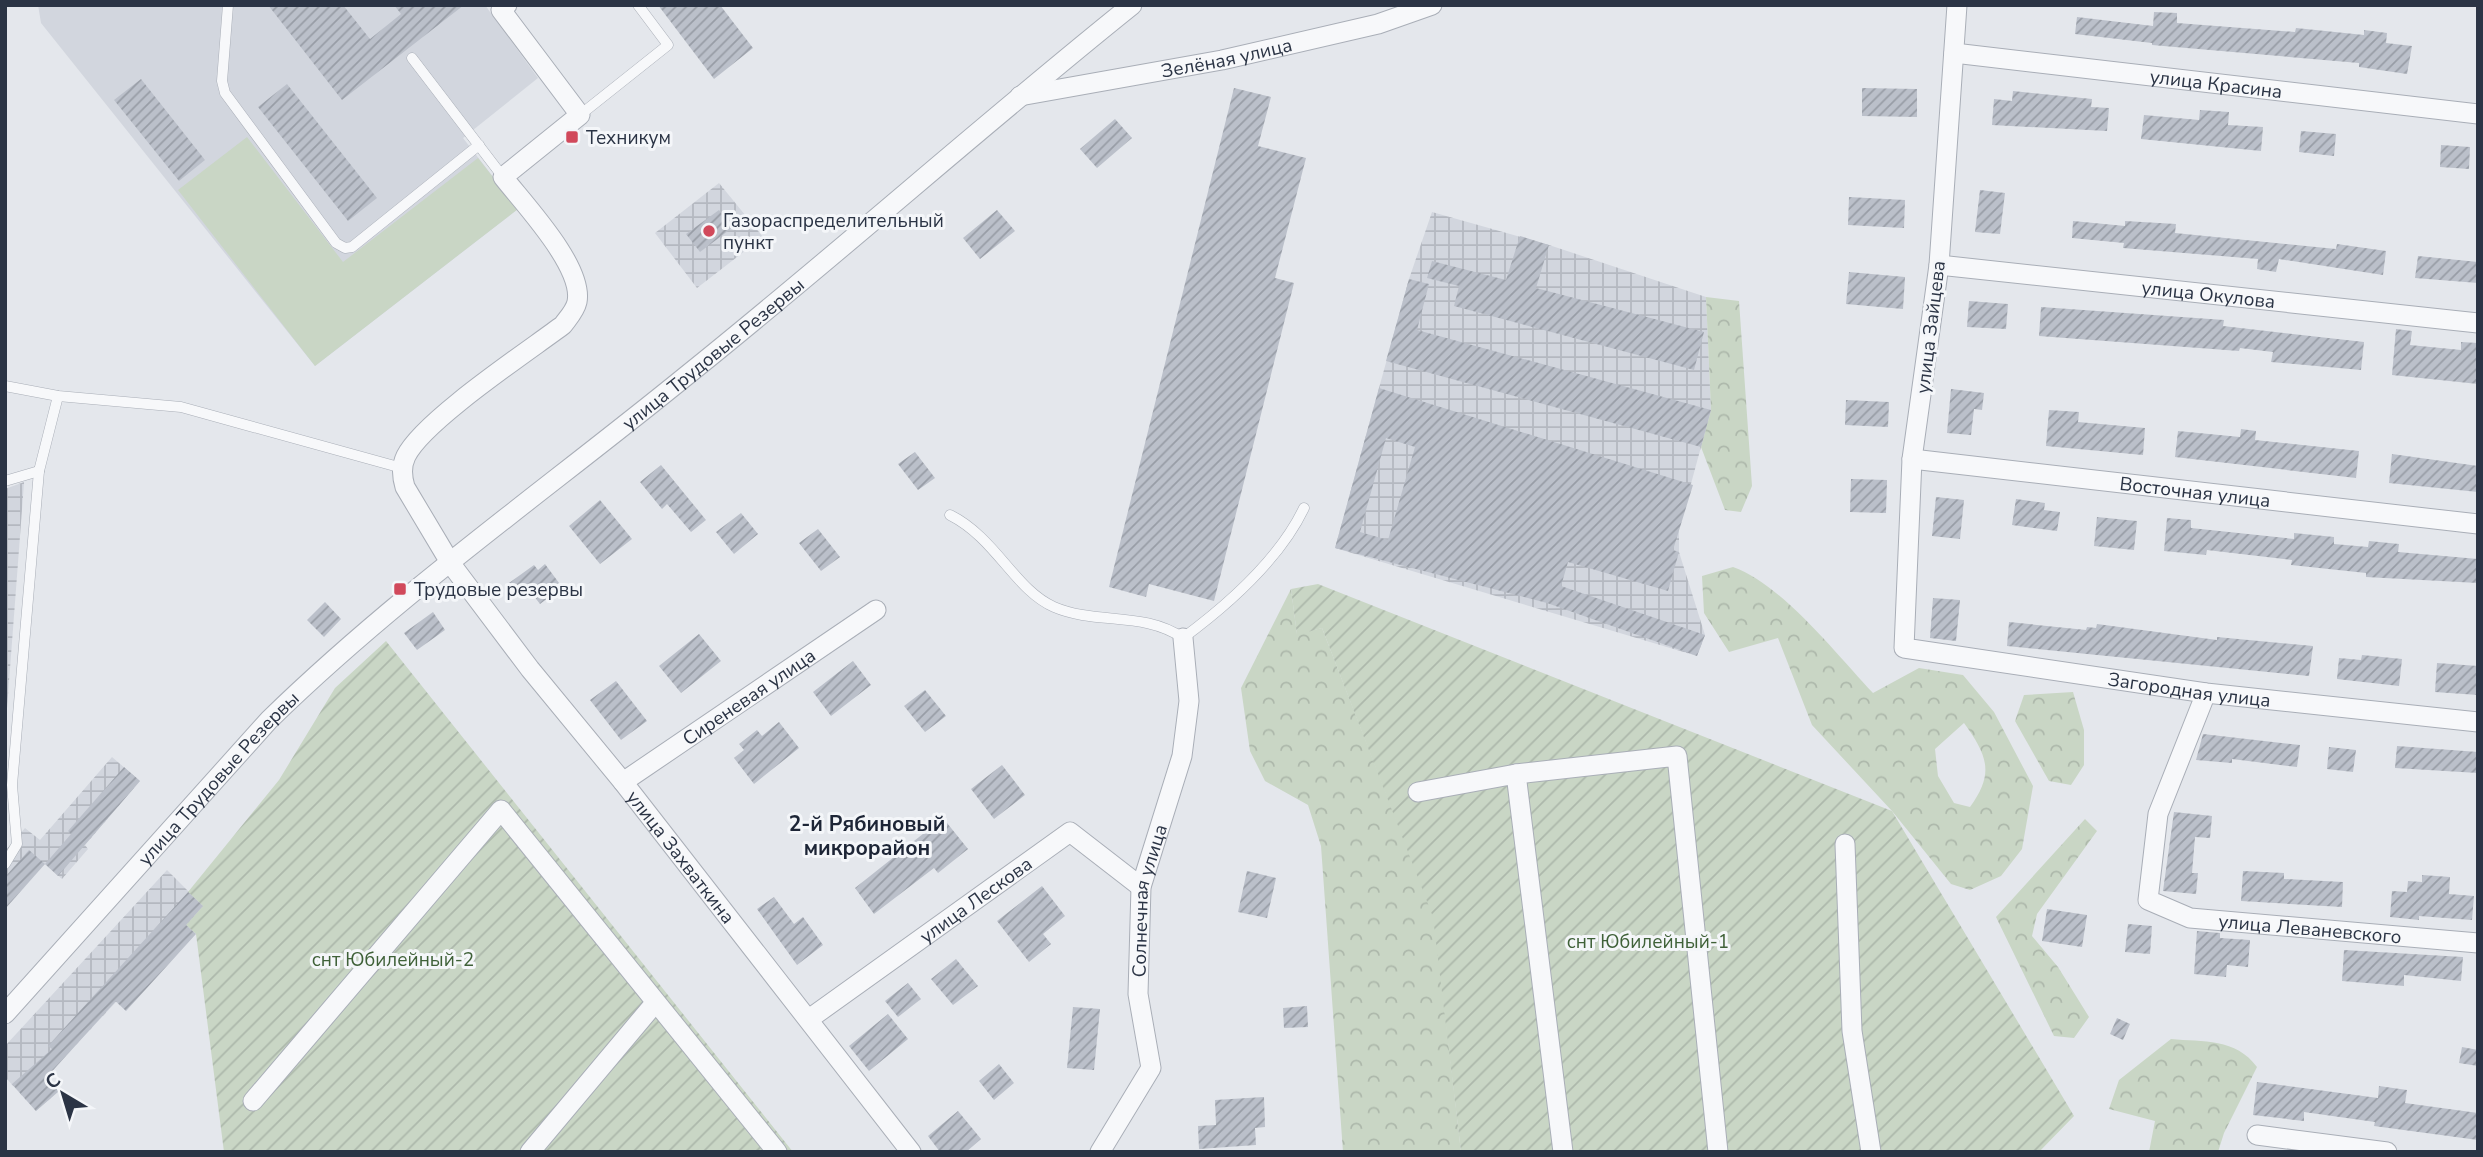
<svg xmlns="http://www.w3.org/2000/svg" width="2483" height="1157" font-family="'Nunito Sans',sans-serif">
<defs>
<pattern id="industrial-grid" width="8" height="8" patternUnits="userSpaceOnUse" patternTransform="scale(1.75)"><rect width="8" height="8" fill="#d2d6de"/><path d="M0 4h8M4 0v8" fill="none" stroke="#b4b8c0"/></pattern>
<pattern id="forest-crowns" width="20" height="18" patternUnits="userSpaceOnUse" patternTransform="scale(1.75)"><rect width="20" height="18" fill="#c9d6c5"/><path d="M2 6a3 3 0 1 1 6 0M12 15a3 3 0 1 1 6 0" fill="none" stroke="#adb8ab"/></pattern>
<pattern id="garden-furrows" width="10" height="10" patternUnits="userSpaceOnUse" patternTransform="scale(1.75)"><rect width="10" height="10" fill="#c9d6c5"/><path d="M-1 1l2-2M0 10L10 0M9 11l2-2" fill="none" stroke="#adb8ab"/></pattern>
<pattern id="building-hatch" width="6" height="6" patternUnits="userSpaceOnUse" patternTransform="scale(1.75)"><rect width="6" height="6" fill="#bbc0ca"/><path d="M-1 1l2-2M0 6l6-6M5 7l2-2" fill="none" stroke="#989da6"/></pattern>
</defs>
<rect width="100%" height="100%" fill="#e4e7ec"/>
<path fill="#d2d6de" d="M38,5H485L538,78L463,138L518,209L315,366L41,23Z"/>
<g fill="url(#industrial-grid)">
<path d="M719,183L763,237L697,288L655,233Z"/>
<path d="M1432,212L1549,245L1706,297L1711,410L1679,528V552L1705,635L1697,656L1335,548L1409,279Z"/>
<path d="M24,482V483L5,735V489Z"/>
<path d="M112,757L140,781L85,845L88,849L62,879L45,864L5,894V851L25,828L40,840Z"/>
<path d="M167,870L203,906L126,1011L116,1002L46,1077L59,1091L36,1111L5,1077V1046Z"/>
</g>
<g fill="url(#forest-crowns)" fill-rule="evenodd">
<path d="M1706,297L1739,301L1752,486L1741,512L1725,510L1701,447L1711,410Z"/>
<path d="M1733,567C1783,585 1836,654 1873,693L1919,668L1963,675L1994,712L2033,786L2022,849L2001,876L1970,890L1951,884L1892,811L1812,725L1778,638L1729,652L1704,613L1702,576ZM1964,723C1987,755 1995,773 1970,807L1954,803L1938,776L1935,749Z"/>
<path d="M1291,589L1297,634L1322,628L1434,917L1461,1152H1343L1321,846L1308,805L1265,781L1250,751L1241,688Z"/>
<path d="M2073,692L2084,730V765L2071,785L2049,781L2015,721L2024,695Z"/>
<path d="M2085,819L2097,831L2037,914L2032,936L2058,967L2089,1017L2074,1038L2054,1036L1996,917Z"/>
<path d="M2171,1039C2203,1042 2236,1038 2257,1067L2224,1133L2218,1152H2149L2155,1121L2109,1109L2119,1080Z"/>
</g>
<path fill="#c9d6c5" d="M247,137L343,262L478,158L518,209L315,366L178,190Z"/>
<g fill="url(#garden-furrows)">
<path d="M1318,584L1892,811L2074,1116L2039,1152H1461L1433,917L1322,628L1297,635L1291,589Z"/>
<path d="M386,641L793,1152H224L196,934L186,925L203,906L188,892L279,780L335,688Z"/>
</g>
<g fill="url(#building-hatch)" fill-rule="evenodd">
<path d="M268,5H343L370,39L401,14L394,5H464L342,100Z"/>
<path d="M658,5H720L753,48L714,79Z"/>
<path d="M2154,12L2177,13V23L2295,32L2296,28L2364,35V30L2387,33L2386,43L2412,46L2407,74L2359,67V63L2152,45V43L2075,34L2077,17L2153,26Z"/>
<path d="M141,79L205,160L179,181L114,100Z"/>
<path d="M287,84L377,198L348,221L258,107Z"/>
<path d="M1234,88L1271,97L1258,146L1306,158L1275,278L1294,283L1214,601L1149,584L1146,597L1109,587Z"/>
<path d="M1862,88L1917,89V117L1862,116Z"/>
<path d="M2013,91L2092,99L2091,107L2109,108L2107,131L1992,125L1994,99L2012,101Z"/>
<path d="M2200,110L2229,112L2228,125L2263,127L2261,151L2141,139L2144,115L2199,120Z"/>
<path d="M1115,119L1132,138L1097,168L1080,149Z"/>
<path d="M2301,131L2336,134L2334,156L2299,152Z"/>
<path d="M2441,145L2470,147L2469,169L2440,167Z"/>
<path d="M1980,190L2005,193L2000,234L1975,232Z"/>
<path d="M1849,197L1905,200L1904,228L1848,225Z"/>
<path d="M719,210L732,228L700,252L686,234Z"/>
<path d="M997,210L1015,231L980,259L963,238Z"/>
<path d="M2073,221L2125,226V221L2176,224L2175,233L2336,249L2337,244L2386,251L2383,275L2279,259L2276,272L2257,269L2258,259L2123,248L2124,243L2072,238Z"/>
<path d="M1520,236L1549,245L1536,288L1704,332L1694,370L1454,306L1459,286L1427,278L1432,261L1506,280Z"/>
<path d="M2418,256L2478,262V283L2415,278Z"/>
<path d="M1849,272L1905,277L1903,309L1846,304Z"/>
<path d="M1409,279L1429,284L1417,330L1711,410L1701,447L1386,361Z"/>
<path d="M1969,301L2008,304L2006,329L1967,327Z"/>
<path d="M2041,307L2224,320L2223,326L2364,342L2361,370L2271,362L2273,352L2240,348L2239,351L2039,336Z"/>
<path d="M2396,329L2412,331L2410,345L2461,350V342L2478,343V384L2392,375Z"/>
<path d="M1379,388L1693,485L1673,550L1679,552L1668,591L1568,562L1561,586L1705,635L1697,656L1547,603L1335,548ZM1386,438L1415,447L1388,540L1360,532Z"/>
<path d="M1951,389L1984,393L1982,410L1974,409L1971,435L1947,433Z"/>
<path d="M1846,400L1889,402L1888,427L1845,425Z"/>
<path d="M2049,410L2079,412L2078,422L2145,428L2143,455L2046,446Z"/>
<path d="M2241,429L2256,431L2255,440L2359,451L2356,478L2175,457L2178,431L2240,437Z"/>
<path d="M915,452L935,478L918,490L898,464Z"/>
<path d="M2392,454L2478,466V492L2389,483Z"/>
<path d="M661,465L706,520L691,532L667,504L662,509L640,482Z"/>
<path d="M1851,479L1887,480L1886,513L1850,512Z"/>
<path d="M1936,497L1964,500L1960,539L1932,536Z"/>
<path d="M2016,499L2045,503L2044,510L2060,512L2057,531L2012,525Z"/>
<path d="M600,500L632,539L600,564L569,526Z"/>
<path d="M741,513L758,534L734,554L716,532Z"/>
<path d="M2097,517L2137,521L2134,550L2094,546Z"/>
<path d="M2167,518L2191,520V528L2294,539V533L2334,537V544L2368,547L2369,541L2399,544L2398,552L2478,559V583L2366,577V573L2291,565L2292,560L2207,550L2206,555L2164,551Z"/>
<path d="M818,529L840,557L821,571L799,543Z"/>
<path d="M545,564L562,587L540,604L530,591L521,598L509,583L534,565L538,570Z"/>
<path d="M1933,598L1960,600L1956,641L1930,638Z"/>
<path d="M325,602L341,619L324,637L307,620Z"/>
<path d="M433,612L445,630L417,650L404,633Z"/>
<path d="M2009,622L2086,630L2087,627L2096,628L2097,624L2217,640V637L2313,646L2309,676L2007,646Z"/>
<path d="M699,634L721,661L681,693L659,666Z"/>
<path d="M2362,655L2402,659L2399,686L2337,679L2339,658L2361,660Z"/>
<path d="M853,661L871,685L831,716L813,692Z"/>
<path d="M2437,663L2478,666V695L2435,692Z"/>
<path d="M616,681L647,721L621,740L590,700Z"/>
<path d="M925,690L946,716L925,732L904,706Z"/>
<path d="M779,722L799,748L754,784L734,758L744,750L739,744L757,730L762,736Z"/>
<path d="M2203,734L2300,745L2297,767L2232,759V763L2196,760Z"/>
<path d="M2397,746L2478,752V773L2395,768Z"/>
<path d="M2329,747L2356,750L2353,772L2327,769Z"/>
<path d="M1002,765L1025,795L994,819L971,789Z"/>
<path d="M124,767L140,781L58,876L45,864L71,834L68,831Z"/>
<path d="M2174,812L2212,816L2210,838L2195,837L2192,873H2198L2196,894L2163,891Z"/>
<path d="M943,818L968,849L938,873L934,868L874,914L855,888Z"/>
<path d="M29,850L45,864L5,909V877Z"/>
<path d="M1247,871L1276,878L1267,918L1238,912Z"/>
<path d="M2243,871L2284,873V879L2343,882L2342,907L2241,901Z"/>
<path d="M2422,875L2450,877L2449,894L2474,896L2472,920L2419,916V920L2390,917L2392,891L2407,892L2408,881L2422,882Z"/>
<path d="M1042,886L1065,916L1043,934L1051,944L1029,962L997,921Z"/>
<path d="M188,892L203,906L186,925L196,934L126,1011L116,1001L46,1078L59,1091L36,1111L12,1084L52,1049L48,1046Z"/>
<path d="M774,897L794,924L803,917L823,945L797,965L757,909Z"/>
<path d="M2047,909L2087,915L2082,947L2042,941Z"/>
<path d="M2128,924L2152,926L2150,954L2125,952Z"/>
<path d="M2197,931L2220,933V938L2250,940L2248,967L2227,965L2226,977L2194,974Z"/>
<path d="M2344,950L2463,957L2461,981L2404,975V986L2342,981Z"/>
<path d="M956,959L978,986L953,1005L931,979Z"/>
<path d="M908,983L921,999L898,1017L885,1001Z"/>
<path d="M1307,1006L1308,1027L1284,1028L1283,1008Z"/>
<path d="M1073,1007L1100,1009L1094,1070L1067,1068Z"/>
<path d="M888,1014L908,1039L869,1071L849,1046Z"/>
<path d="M2117,1018L2130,1024L2123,1040L2110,1034Z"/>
<path d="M2462,1047L2478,1050V1066L2459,1063Z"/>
<path d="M999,1064L1014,1083L994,1100L979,1081Z"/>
<path d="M2257,1082L2378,1098L2379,1086L2407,1090L2405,1103L2478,1113V1140L2374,1126L2375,1122L2304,1112V1121L2253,1115Z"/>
<path d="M1264,1097L1265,1127L1255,1128L1256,1145L1199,1149L1198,1126L1216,1125L1215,1100Z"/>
<path d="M958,1111L981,1139L966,1152H940L928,1136Z"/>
</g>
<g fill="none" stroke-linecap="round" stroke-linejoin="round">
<defs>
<g id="service">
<path d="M228,5L222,81L225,93L336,243L345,248L352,247L479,145"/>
<path d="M412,58L503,177"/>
<path d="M580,115L668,45L638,5"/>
<path d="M5,386L58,396L181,407L402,468"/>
<path d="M5,481L39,471"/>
<path d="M950,515C996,538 1015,590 1054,607C1096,625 1144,611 1183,638C1229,604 1279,560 1304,508"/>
<path d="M5,864L17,844L12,785L39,471L58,396"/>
</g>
<g id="minor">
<path id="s1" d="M507,5L501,10L580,115L503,177C524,204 584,267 577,302C575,311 568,318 563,325C527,352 423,421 406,456C401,466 402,477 405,487L451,564L530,669L623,782L911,1152"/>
<path id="s2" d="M1957,5L1939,265L1912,459L1904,648L2206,693L2478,722"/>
<path id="s3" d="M1954,53L2478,114"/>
<path id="s4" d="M1020,96L1222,60L1378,24L1432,5"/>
<path id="s5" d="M1939,265L2478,323"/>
<path id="s6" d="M1912,459L2478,524"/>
<path id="s7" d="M2206,693L2158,814L2148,900L2190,918L2478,943"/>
<path id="s8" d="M623,782L876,610"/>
<path d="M1418,792L1516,774"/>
<path d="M1845,844L1852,1031L1871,1152"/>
<path id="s9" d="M5,1014L269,720C398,594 546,490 686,376C837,255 981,126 1132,5"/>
<path id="s10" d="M809,1019L1070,832L1141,887"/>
<path d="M253,1101L501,810L777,1152"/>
<path d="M2257,1135L2387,1152"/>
<path d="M530,1152L655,1003"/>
<path id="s11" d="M1100,1152L1151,1068L1138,994L1141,887L1182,756L1189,701L1183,638"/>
<path d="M1563,1152L1516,774L1677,756L1718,1152"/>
</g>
</defs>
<use href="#service" stroke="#a9aeb7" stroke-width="11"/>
<use href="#minor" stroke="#a9aeb7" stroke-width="21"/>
<use href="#service" stroke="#f7f8fa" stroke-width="10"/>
<use href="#minor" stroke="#f7f8fa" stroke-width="19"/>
</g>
<g fill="#d1495b" stroke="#f4f6f9" stroke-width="2.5">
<rect x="565" y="130" width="14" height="14" rx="3.5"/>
<circle cx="709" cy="231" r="7"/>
<rect x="393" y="582" width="14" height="14" rx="3.5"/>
</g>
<g text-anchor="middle" stroke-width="6" stroke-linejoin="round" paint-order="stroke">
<g font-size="19" fill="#2b3445" stroke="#f4f6f9">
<text dy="7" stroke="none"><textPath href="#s4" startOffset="210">Зелёная улица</textPath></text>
<text dy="7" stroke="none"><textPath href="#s3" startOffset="264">улица Красина</textPath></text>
<text dy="7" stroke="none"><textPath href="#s5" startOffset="271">улица Окулова</textPath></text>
<text transform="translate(1930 327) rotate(-83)" y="7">улица Зайцева</text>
<text dy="7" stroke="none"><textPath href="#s9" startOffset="971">улица Трудовые Резервы</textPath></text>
<text dy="7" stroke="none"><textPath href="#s6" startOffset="285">Восточная улица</textPath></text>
<text dy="7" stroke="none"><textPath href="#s2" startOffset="934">Загородная улица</textPath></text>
<text dy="7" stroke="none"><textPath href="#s8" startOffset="152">Сиреневая улица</textPath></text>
<text dy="7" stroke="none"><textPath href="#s9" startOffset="318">улица Трудовые Резервы</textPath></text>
<text dy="7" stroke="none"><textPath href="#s1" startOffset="1113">улица Захваткина</textPath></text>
<text dy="7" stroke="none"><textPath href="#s10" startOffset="205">улица Лескова</textPath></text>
<text dy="7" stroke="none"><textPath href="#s11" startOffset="268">Солнечная улица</textPath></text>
<text dy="7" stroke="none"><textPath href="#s7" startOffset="383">улица Леваневского</textPath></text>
</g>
<g font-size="19" fill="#2b3445" stroke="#f4f6f9" text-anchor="start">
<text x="586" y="144">Техникум</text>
<text x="723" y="227">Газораспределительный<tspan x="723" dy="22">пункт</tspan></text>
<text x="414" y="596">Трудовые резервы</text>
</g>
<g font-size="19" fill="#3f6138" stroke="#f4f6f9">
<text x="1648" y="948">снт Юбилейный-1</text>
<text x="393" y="966">снт Юбилейный-2</text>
</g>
<g font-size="21" font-weight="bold" fill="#1d2536" stroke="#f4f6f9">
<text x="867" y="831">2-й Рябиновый<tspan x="867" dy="24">микрорайон</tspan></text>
</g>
</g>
<rect width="2483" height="1157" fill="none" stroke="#2b3445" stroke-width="14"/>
<g transform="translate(63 1094) rotate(322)" stroke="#f4f6f9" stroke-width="5" paint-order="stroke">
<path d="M0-5L12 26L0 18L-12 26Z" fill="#2b3445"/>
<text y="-10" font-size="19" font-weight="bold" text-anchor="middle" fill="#2b3445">С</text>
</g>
</svg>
